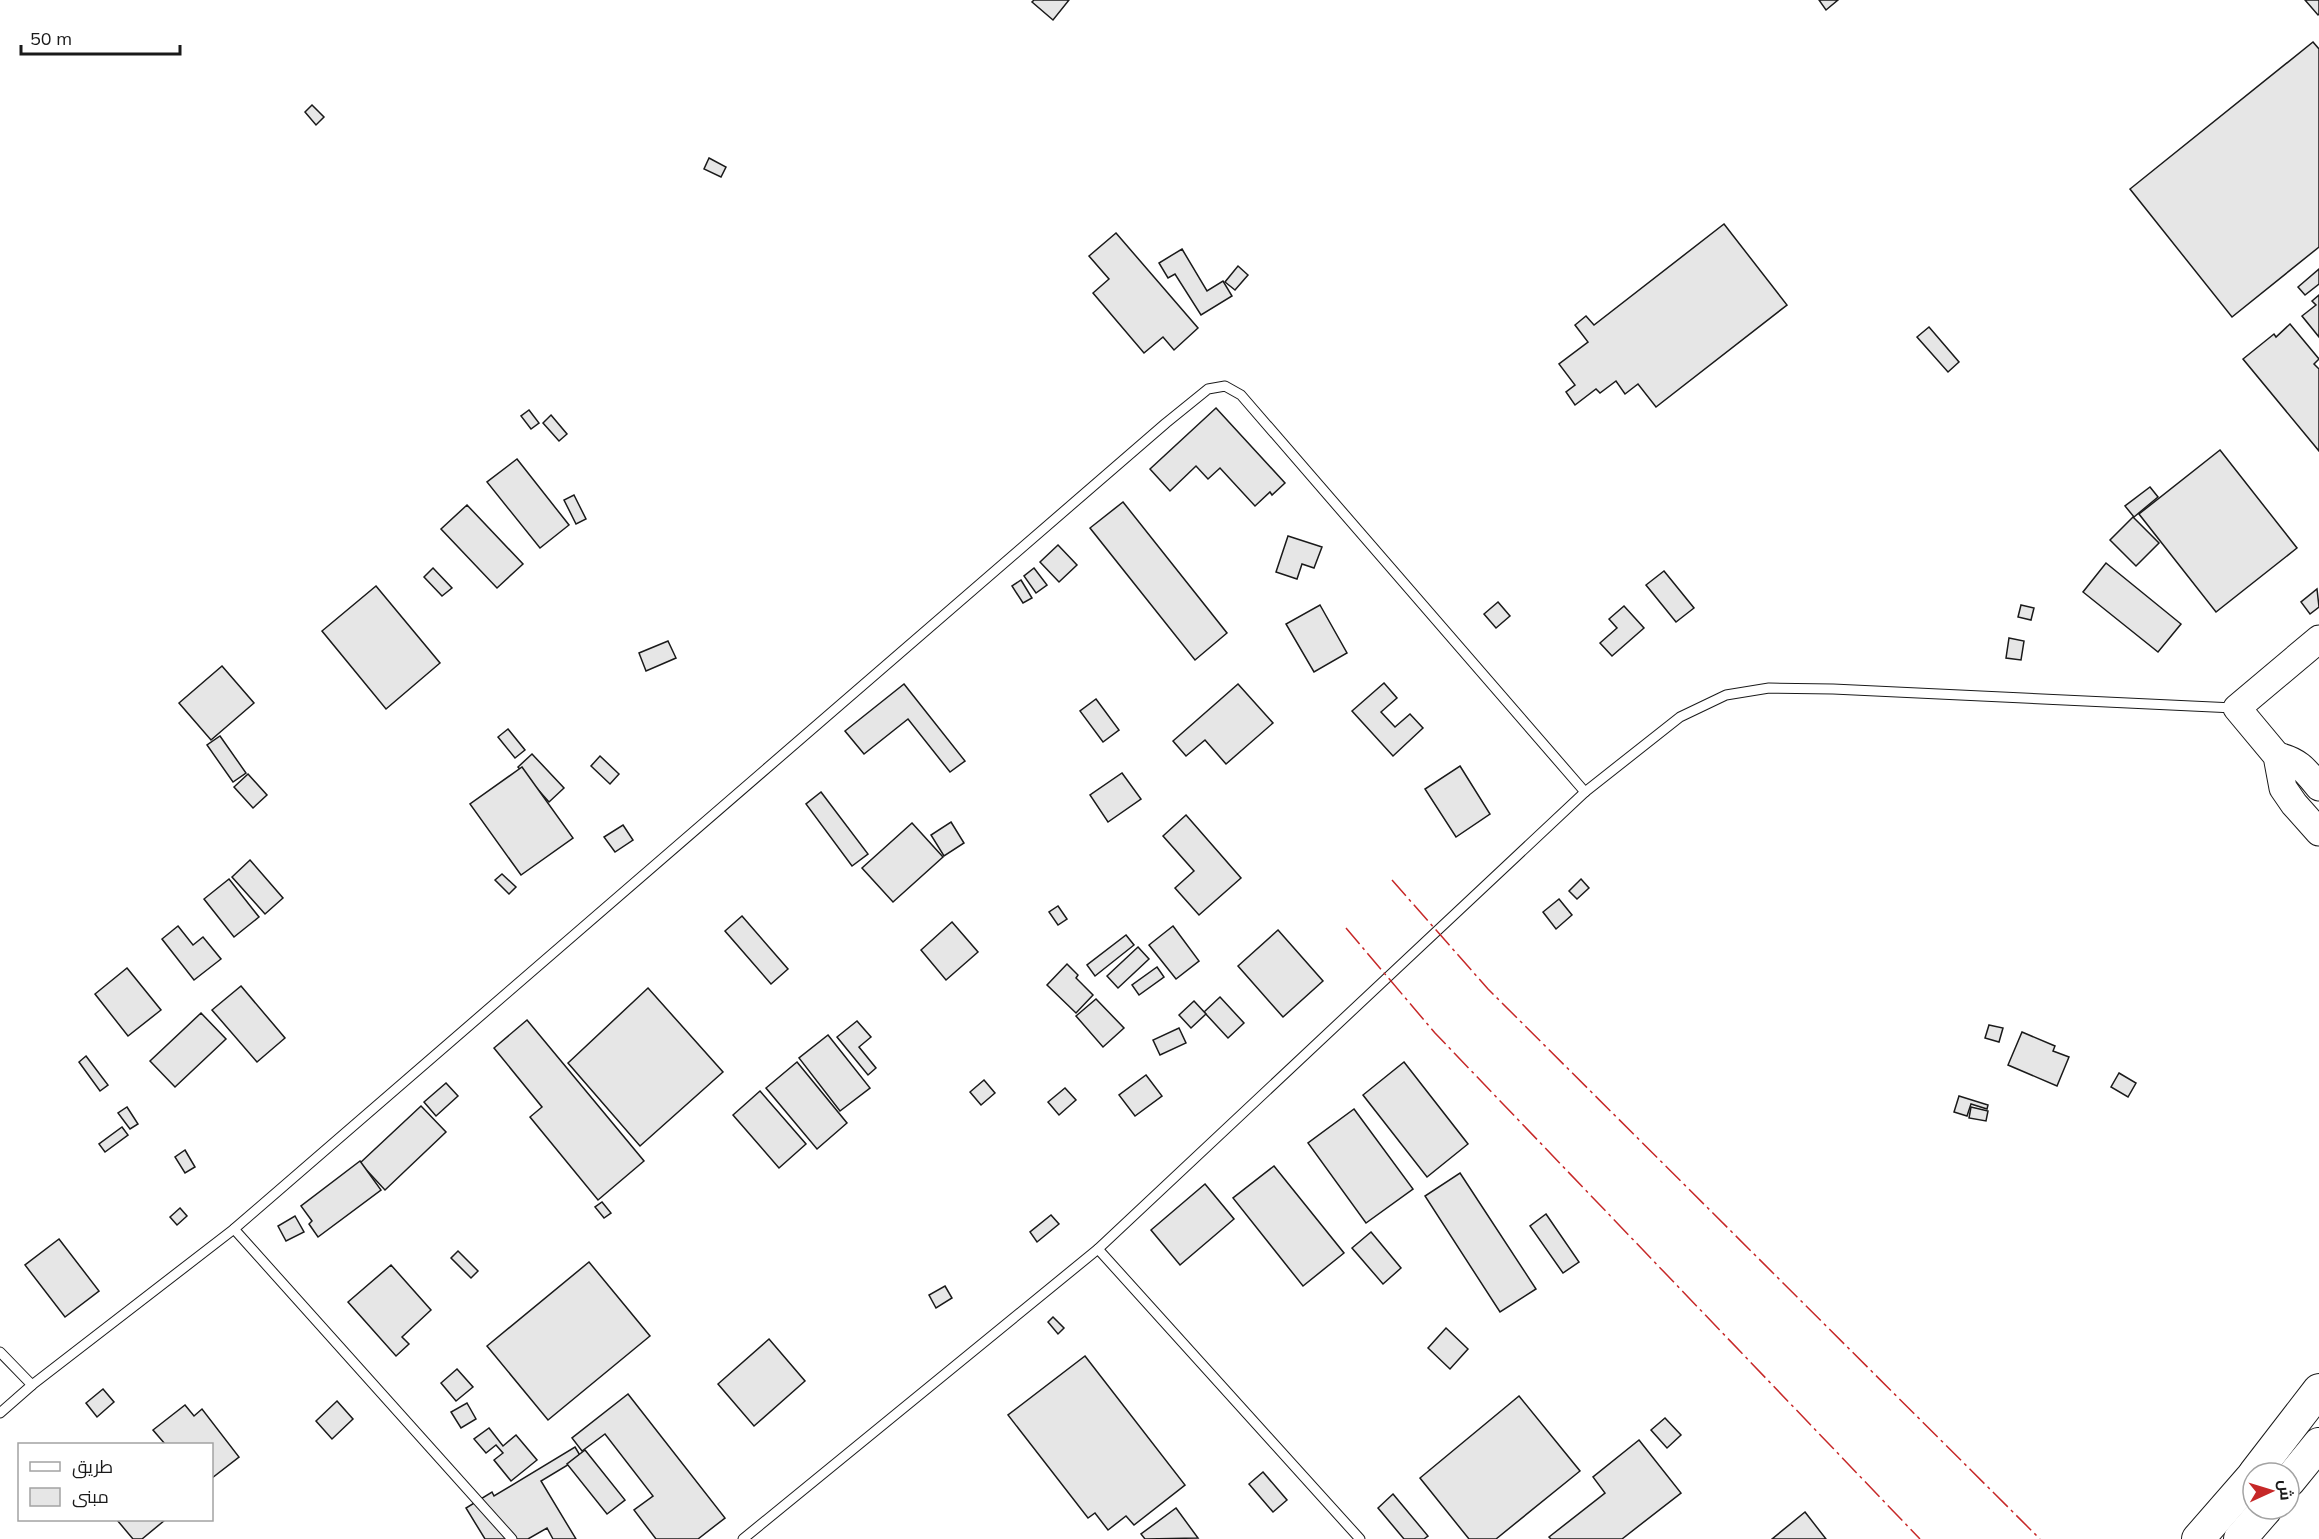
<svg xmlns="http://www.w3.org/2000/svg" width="2319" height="1539" font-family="Mulish,Cairo,sans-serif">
<rect width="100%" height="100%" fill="#fff"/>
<g fill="#e6e6e6" stroke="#1a1a1a" stroke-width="1.5">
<path d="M1034,0H1069L1053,20L1032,2Z"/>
<path d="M1819,0H1838L1826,10Z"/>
<path d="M2305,0H2319V14L2318,15Z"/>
<path d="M2313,42L2319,49V247L2232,317L2130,189Z"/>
<path d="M312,105L324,117L316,125L305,112Z"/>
<path d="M709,158L726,167L721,177L704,169Z"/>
<path d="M1724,224L1787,305L1656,407L1638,384L1625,394L1616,381L1600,393L1596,389L1575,405L1566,392L1575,385L1559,364L1588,342L1575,325L1586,316L1594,325Z"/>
<path d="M1116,233L1198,328L1174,350L1163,337L1144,353L1093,293L1109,279L1089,256Z"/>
<path d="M1182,249L1207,291L1223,281L1232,296L1201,315L1175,274L1168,278L1159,263Z"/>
<path d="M1238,266L1248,275L1235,290L1225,282Z"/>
<path d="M2319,269V284L2305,295L2298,287Z"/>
<path d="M2319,295V337L2302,316L2316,305L2312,301Z"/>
<path d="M2290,324L2319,359L2314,364L2319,369V451L2243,359L2274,334L2276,337Z"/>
<path d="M1929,327L1959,362L1948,372L1917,337Z"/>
<path d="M1216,408L1285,483L1272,495L1270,492L1255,506L1220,468L1208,479L1196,466L1170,491L1150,469Z"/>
<path d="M529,410L539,423L531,429L521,416Z"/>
<path d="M551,415L567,434L559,441L543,423Z"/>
<path d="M2220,450L2297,548L2216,612L2139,514Z"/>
<path d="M517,459L569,525L540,548L487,482Z"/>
<path d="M2150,487L2158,497L2134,517L2125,506Z"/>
<path d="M574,495L586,519L576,524L564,500Z"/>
<path d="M1123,502L1227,633L1195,660L1090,528Z"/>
<path d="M467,505L523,564L497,588L441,529Z"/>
<path d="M2133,517L2159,543L2136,566L2110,540Z"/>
<path d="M1288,536L1322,547L1314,568L1302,564L1297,579L1276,572Z"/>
<path d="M1058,545L1077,565L1059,582L1040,562Z"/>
<path d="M2106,563L2181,624L2158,652L2083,592Z"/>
<path d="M433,568L452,588L442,596L424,577Z"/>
<path d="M1034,568L1047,585L1036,593L1024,576Z"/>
<path d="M1664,571L1694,608L1676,622L1646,585Z"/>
<path d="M1021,580L1032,598L1023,603L1012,586Z"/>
<path d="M376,586L440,663L386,709L322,631Z"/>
<path d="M2317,589L2319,607L2310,614L2301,602Z"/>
<path d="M1498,602L1510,616L1496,628L1484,614Z"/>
<path d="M1320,605L1347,653L1314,672L1286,624Z"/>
<path d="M2021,605L2034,608L2031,620L2018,617Z"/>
<path d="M1624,606L1644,628L1612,656L1600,643L1617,628L1609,619Z"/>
<path d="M2009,638L2024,641L2021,660L2006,658Z"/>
<path d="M668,641L676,658L646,671L639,653Z"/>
<path d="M222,666L254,703L211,740L179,703Z"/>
<path d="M1384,683L1397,698L1381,712L1395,727L1410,714L1423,728L1393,756L1352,711Z"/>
<path d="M904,684L965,761L950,772L908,719L864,754L845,731Z"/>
<path d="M1238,684L1273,723L1226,764L1205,740L1186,756L1173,741Z"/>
<path d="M1096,699L1119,730L1103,742L1080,711Z"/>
<path d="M508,729L525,750L515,758L498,737Z"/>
<path d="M220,736L246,773L233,782L207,745Z"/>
<path d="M532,754L564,788L549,802L518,767Z"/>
<path d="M600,756L619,774L610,784L591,766Z"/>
<path d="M1460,766L1490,814L1456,837L1425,789Z"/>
<path d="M522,767L573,838L521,875L470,804Z"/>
<path d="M1122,773L1141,799L1108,822L1090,795Z"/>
<path d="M248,774L267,795L253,808L234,787Z"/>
<path d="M821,792L868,854L852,866L806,804Z"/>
<path d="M1186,815L1241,878L1199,915L1175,888L1194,871L1163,836Z"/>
<path d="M951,822L964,843L944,856L931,835Z"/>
<path d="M912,823L943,857L893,902L862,868Z"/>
<path d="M623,825L633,840L615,852L604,837Z"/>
<path d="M250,860L283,898L265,914L232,877Z"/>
<path d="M502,874L516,887L509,894L495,880Z"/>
<path d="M229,879L259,917L234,937L204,899Z"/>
<path d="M1581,879L1589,888L1577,899L1569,891Z"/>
<path d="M1559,899L1572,915L1556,929L1543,912Z"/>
<path d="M1058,906L1067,919L1058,925L1049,912Z"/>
<path d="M742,916L788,969L771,984L725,931Z"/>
<path d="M952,922L978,952L946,980L921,950Z"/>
<path d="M178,926L193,945L203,937L221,959L194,980L162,939Z"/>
<path d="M1173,926L1199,961L1176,979L1149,945Z"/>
<path d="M1278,930L1323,981L1283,1017L1238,966Z"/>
<path d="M1126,935L1134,945L1095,976L1087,965Z"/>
<path d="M1138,947L1149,959L1118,988L1107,976Z"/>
<path d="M1067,964L1078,975L1076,978L1093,995L1076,1013L1047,985Z"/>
<path d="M1157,967L1164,977L1139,995L1132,985Z"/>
<path d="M127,968L161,1010L128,1036L95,994Z"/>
<path d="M241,986L285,1038L257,1062L212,1010Z"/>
<path d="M648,988L723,1072L640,1146L568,1063Z"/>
<path d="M1220,997L1244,1023L1228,1038L1204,1012Z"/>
<path d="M1096,999L1124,1028L1103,1047L1076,1016Z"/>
<path d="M1194,1001L1206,1014L1191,1028L1179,1015Z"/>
<path d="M201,1013L226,1039L175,1087L150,1061Z"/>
<path d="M527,1020L644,1161L598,1200L530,1117L542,1107L494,1048Z"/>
<path d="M857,1021L871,1037L859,1047L876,1068L868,1075L837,1037Z"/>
<path d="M1989,1025L2003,1028L1999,1042L1985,1038Z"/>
<path d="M1179,1028L1186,1043L1160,1055L1153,1040Z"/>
<path d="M2022,1032L2055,1046L2053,1051L2069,1057L2057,1086L2008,1065Z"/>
<path d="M828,1035L870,1088L840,1111L799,1058Z"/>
<path d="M86,1056L108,1085L100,1091L79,1062Z"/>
<path d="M797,1062L847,1123L817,1149L766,1088Z"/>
<path d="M1404,1062L1468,1144L1427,1177L1363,1095Z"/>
<path d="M2119,1073L2136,1083L2128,1097L2111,1087Z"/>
<path d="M1146,1075L1162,1096L1135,1116L1119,1095Z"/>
<path d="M984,1080L995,1093L981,1105L970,1092Z"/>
<path d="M446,1083L458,1096L436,1116L424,1102Z"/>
<path d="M1065,1088L1076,1100L1059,1115L1048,1102Z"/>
<path d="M760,1091L806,1144L779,1168L733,1115Z"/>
<path d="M1959,1096L1988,1105L1987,1109L1971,1104L1967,1116L1954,1112Z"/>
<path d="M421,1106L446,1132L385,1190L360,1163Z"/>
<path d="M127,1107L138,1124L130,1129L118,1113Z"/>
<path d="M1971,1107L1988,1111L1986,1121L1969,1118Z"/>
<path d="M1354,1109L1413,1189L1366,1223L1308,1143Z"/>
<path d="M122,1127L128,1135L105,1152L99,1144Z"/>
<path d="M185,1150L195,1167L185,1173L175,1157Z"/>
<path d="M360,1161L381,1190L318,1237L309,1224L312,1221L301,1206Z"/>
<path d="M1274,1166L1344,1253L1303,1286L1233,1198Z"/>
<path d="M1460,1173L1536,1289L1500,1312L1425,1196Z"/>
<path d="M1205,1184L1234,1219L1180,1265L1151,1230Z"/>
<path d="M602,1202L611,1213L604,1218L595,1207Z"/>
<path d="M180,1208L187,1216L177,1225L170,1217Z"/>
<path d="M1546,1214L1579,1262L1563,1273L1530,1226Z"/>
<path d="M1051,1215L1059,1224L1037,1242L1030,1232Z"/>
<path d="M295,1216L304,1232L286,1241L278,1226Z"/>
<path d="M1371,1232L1401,1268L1383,1284L1352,1248Z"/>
<path d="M59,1239L99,1291L65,1317L25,1265Z"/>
<path d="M458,1251L478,1271L471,1278L451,1258Z"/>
<path d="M589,1262L650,1336L548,1420L487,1346Z"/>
<path d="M391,1265L431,1310L402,1337L409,1344L396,1356L348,1302Z"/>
<path d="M945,1286L952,1298L936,1308L929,1295Z"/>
<path d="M1053,1317L1064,1328L1058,1334L1048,1322Z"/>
<path d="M1446,1328L1468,1349L1450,1369L1428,1348Z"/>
<path d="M769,1339L805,1381L754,1426L718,1384Z"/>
<path d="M1085,1356L1185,1485L1134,1525L1126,1516L1108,1530L1095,1513L1088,1518L1008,1415Z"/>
<path d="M457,1369L473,1387L456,1401L441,1383Z"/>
<path d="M103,1389L114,1402L97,1417L86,1403Z"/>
<path d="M628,1394L725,1518L698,1539H656L634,1510L653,1496L605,1434L582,1451L572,1438Z"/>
<path d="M1519,1396L1580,1471L1496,1539H1469L1420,1478Z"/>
<path d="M337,1401L353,1419L332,1439L316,1421Z"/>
<path d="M467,1403L476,1419L461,1428L451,1412Z"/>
<path d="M185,1405L194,1416L202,1409L239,1457L212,1478V1444H165L153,1430Z"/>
<path d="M1665,1418L1681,1435L1667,1448L1651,1430Z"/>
<path d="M489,1428L503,1446L516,1435L537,1460L511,1481L494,1460L503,1453L496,1445L486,1453L474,1439Z"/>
<path d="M1639,1440L1681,1493L1622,1539H1551L1549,1537L1605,1493L1593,1477Z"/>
<path d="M575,1447L581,1457L541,1481L576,1539H553L547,1528L528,1539H485L466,1508L492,1492L494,1496Z"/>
<path d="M585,1450L625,1500L607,1514L567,1464Z"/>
<path d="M1263,1472L1287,1500L1273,1512L1249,1484Z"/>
<path d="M1393,1494L1428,1536L1424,1539H1404L1378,1508Z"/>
<path d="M1176,1508L1198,1538L1145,1539L1141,1534Z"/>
<path d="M1805,1512L1826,1539H1772Z"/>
<path d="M117,1520H165L142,1539H133Z"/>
</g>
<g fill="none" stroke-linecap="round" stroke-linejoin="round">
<defs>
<g id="service">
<path d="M234,1229L512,1539"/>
<path d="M1098,1249L1360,1539"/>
<path d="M0,1352L32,1385"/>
<path d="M0,1413L32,1385L234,1229L1166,423L1208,389L1225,386L1241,395L1585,792"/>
<path d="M743,1539L1098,1249L1585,792L1680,717L1726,695L1769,688L1833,689L2234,708"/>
</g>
<g id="secondary">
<path d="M2319,639L2237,708L2277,756L2283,788L2294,804L2319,832"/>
<path d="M2277,756C2299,761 2305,770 2319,787"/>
</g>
<g id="trunk">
<path d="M2255,1473L2319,1390"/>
<path d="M2289,1481L2319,1444"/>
<path d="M2198,1539L2253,1476"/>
<path d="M2240,1539L2266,1509"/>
</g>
</defs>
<use href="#service" stroke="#1a1a1a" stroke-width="11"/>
<use href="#secondary" stroke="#1a1a1a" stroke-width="29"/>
<use href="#trunk" stroke="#1a1a1a" stroke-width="34"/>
<use href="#service" stroke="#fff" stroke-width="9"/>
<use href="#secondary" stroke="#fff" stroke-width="27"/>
<use href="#trunk" stroke="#fff" stroke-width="32"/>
<g stroke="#c62828" stroke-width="1.5" stroke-dasharray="21 4.5 3 4.5" stroke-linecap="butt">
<path d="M1392,880L1488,989L2040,1539"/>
<path d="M1346,928L1435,1033L1920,1539"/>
</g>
</g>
<rect x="18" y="1443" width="195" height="78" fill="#ffffff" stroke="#a3a3a3" stroke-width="1.5"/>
<rect x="30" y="1462" width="30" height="9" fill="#ffffff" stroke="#a3a3a3" stroke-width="1.5"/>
<text x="72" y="1473" font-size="18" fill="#1a1a1a">طريق</text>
<rect x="30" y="1488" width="30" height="18" fill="#e6e6e6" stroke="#a3a3a3" stroke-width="1.5"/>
<text x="72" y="1503" font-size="18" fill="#1a1a1a">مبنى</text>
<g transform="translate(2271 1491) rotate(86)"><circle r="28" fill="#ffffff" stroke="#a3a3a3" stroke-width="1.5"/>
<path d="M0-4.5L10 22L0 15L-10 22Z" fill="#c62828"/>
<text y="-9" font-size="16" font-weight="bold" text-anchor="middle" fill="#1a1a1a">ش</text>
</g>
<path d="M21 45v9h159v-9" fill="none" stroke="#1a1a1a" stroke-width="3"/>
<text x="30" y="45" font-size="18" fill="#1a1a1a" stroke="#ffffff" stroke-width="4.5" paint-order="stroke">50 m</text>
</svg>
